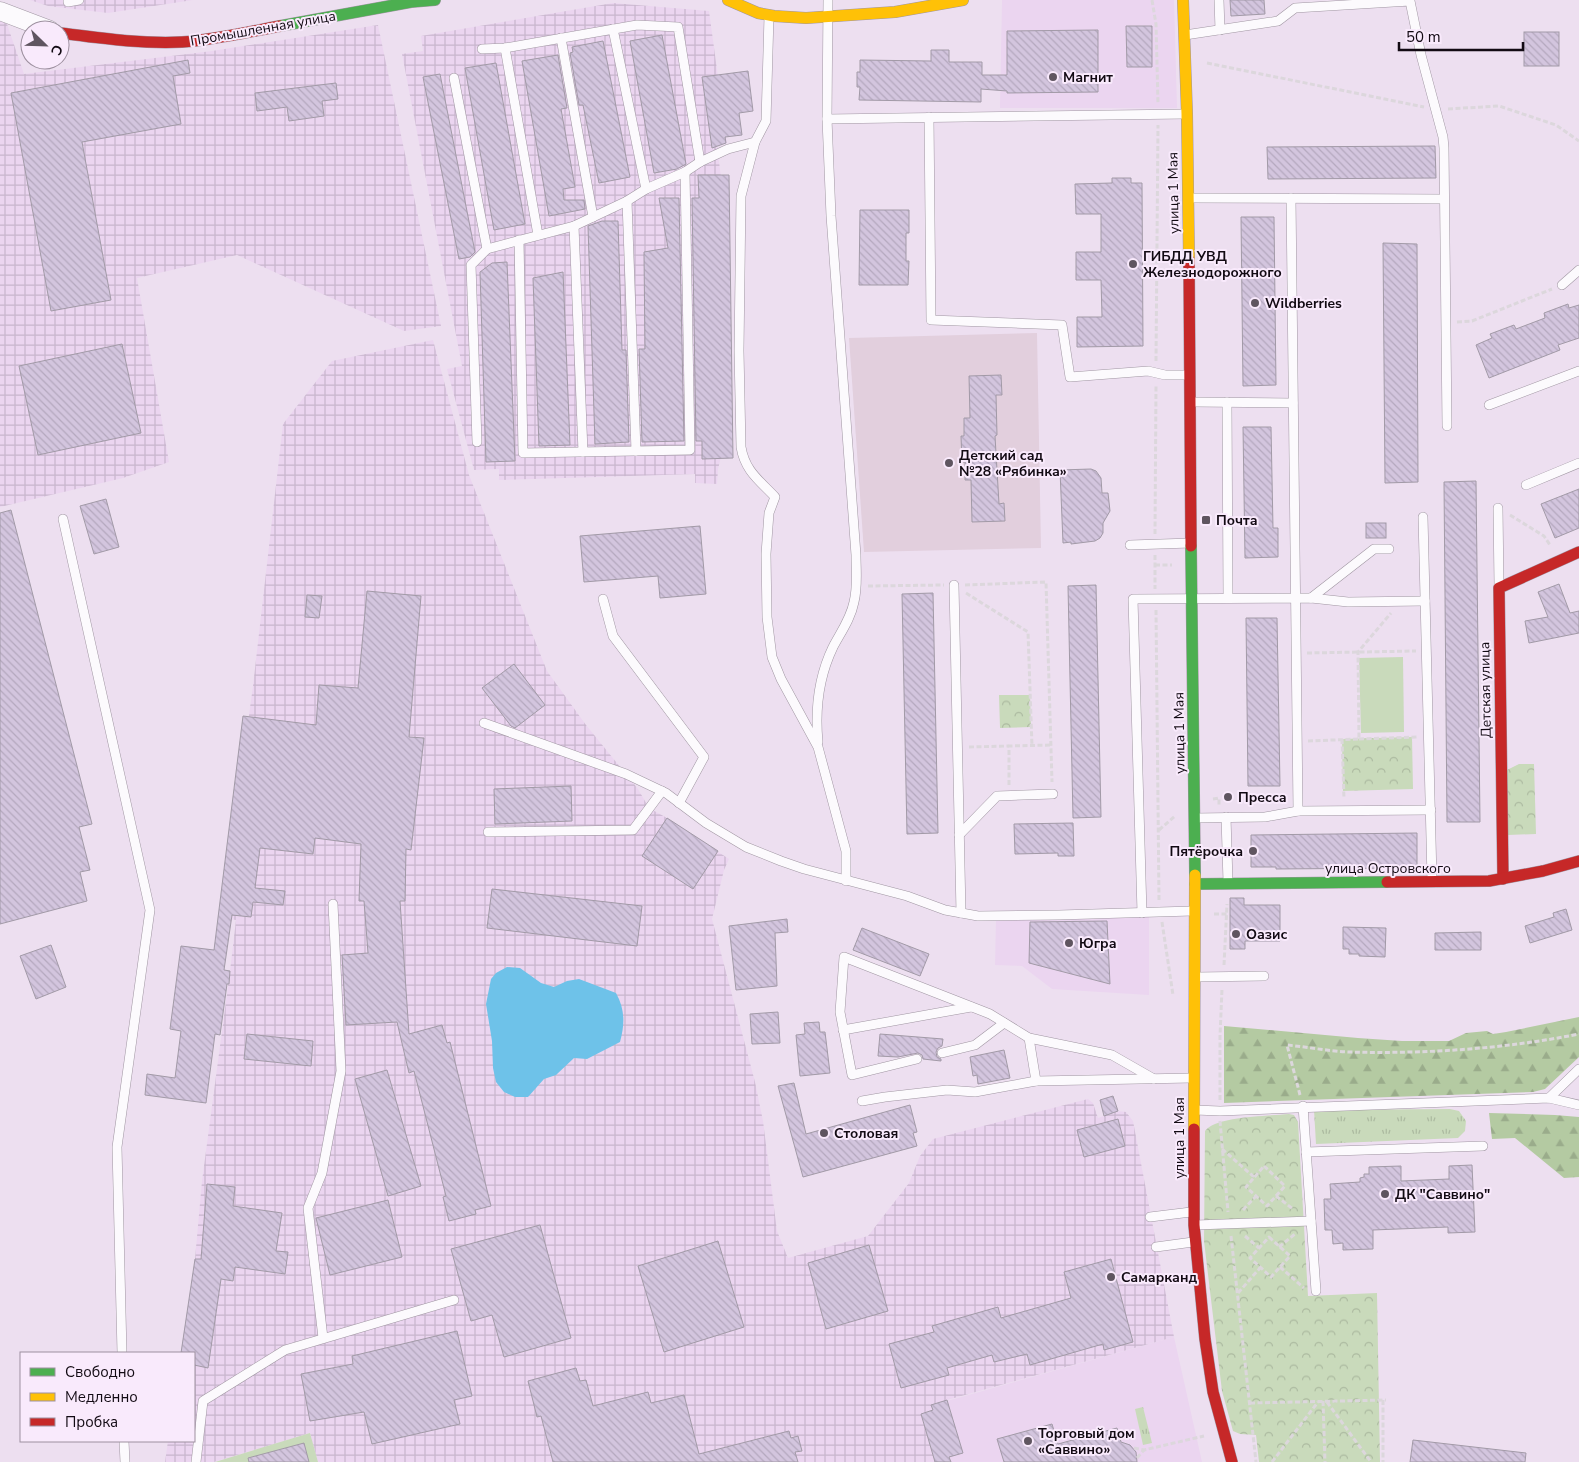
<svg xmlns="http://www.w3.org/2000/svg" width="1579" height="1462" font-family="'Nunito Sans',sans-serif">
<defs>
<pattern id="industrial-grid" width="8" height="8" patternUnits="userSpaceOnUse" patternTransform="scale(1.25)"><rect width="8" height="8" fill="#ebd5f0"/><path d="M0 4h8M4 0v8" fill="none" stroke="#c8b6cd"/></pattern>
<pattern id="grass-tufts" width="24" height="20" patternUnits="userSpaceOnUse" patternTransform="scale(1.25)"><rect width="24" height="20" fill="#c9dabb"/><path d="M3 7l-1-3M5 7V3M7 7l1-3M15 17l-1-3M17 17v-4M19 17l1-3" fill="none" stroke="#acbaa0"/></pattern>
<pattern id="forest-firs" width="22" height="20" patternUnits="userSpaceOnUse" patternTransform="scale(1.25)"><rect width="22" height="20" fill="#b4caa2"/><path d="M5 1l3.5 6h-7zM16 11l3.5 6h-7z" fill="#9aac8b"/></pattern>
<pattern id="park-crowns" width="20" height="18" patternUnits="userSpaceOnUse" patternTransform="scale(1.25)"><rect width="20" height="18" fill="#c9dabb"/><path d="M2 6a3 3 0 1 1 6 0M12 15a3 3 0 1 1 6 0" fill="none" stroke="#acbaa0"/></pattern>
<pattern id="building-back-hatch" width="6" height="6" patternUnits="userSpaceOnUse" patternTransform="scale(1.25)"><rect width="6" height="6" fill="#d3c5de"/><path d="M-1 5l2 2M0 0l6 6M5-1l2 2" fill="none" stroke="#b4a8be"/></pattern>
</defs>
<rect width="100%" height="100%" fill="#eddff0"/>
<g fill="#ebd5f0">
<path d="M1002,0H1174L1177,108H1000Z"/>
<path d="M1149,916V995L1052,989L1022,966L995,965L996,921Z"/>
<path d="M1174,1337L1202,1462H951L949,1457L947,1401Z"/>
</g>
<g fill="url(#industrial-grid)">
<path d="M30,0H193L108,13L48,6Z"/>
<path d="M613,3L709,11L727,143L717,145L722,186L721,457L718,469L717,484L695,483V474L499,480V469L474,470L447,369L462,366L402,54L423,51L421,36Z"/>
<path d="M0,21L7,24L24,74L212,51L378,25L441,326L404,331L237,255L137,278L169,462L123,478L0,507Z"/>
<path d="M433,340L469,475L547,671L586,725L638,789L649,808L667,818L729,859L724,870L712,919L755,1082L763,1121L777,1231L788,1258L868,1236L909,1183L920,1156L933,1139L1088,1099L1093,1103L1098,1118L1118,1111L1126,1112L1133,1121L1174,1337L947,1400L963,1453L949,1457L951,1462H318L310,1433L214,1462H165L168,1441H194V1353H181L195,1259L202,1181L230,971L236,920L221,918L253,686L283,424L332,361Z"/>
</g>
<path fill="#e2cfdd" d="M1037,333L1041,548L864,552L849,338Z"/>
<g fill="url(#grass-tufts)">
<path d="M1450,1109L1459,1111L1466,1121L1465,1131L1458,1138L1316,1144L1314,1110Z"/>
<path d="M1143,1407L1152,1443L1143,1445L1135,1409Z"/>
</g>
<g fill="url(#forest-firs)">
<path d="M1579,1017V1057L1545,1089L1533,1092L1224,1103V1026L1358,1038L1402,1041H1449L1466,1033L1487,1031L1493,1034L1506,1032Z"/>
<path d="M1489,1113L1555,1115L1579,1117V1177L1564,1178L1515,1138L1492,1139Z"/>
</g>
<g fill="url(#park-crowns)">
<path d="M1030,695L1031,727L1000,728L999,695Z"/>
<path d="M1412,737L1413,789L1343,791L1342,739Z"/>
<path d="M1519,764H1534L1536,834L1508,835L1507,770Z"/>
<path d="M1289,1114L1294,1115L1298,1122L1308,1296L1377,1293L1380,1462H1259L1256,1435L1240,1434L1233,1431L1222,1391L1204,1241L1205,1131C1216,1116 1269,1116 1289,1114Z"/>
</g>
<g fill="#c9dabb">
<path d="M1403,657L1404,732L1361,733L1359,658Z"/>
<path d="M310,1433L318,1462H215Z"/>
</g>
<path fill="#6ec2e9" d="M507,967L520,968L541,983L554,987L567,981L579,979L616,993C625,1009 625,1024 620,1042L587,1059L574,1058L556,1075L544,1079L528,1097H515L504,1092L496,1082L493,1068L492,1041L486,1004L491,979L496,973Z"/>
<g fill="url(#building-back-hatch)" stroke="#a29aa7">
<path d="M1230,0H1264L1265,14L1231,16Z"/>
<path d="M1126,26H1152V67H1127Z"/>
<path d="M1098,30V92L1007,93V91L981,89V102L859,100L860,87H857V72H860V60L931,61V50H949V62H982V75H1007V31Z"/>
<rect x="1524" y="32" width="35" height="34"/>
<path d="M662,35L686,164L677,169L654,173L630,41Z"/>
<path d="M603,41L630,177L599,183L583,105H579L570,53L573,52L572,47Z"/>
<path d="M558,55L567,108L561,109L575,187L563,189L564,200H584L585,209L549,216L522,61Z"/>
<path d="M188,60L190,73L173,76L181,124L82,142L111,300L51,311L11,93Z"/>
<path d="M496,63L525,224L494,230L465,68Z"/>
<path d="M748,71L753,111L739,113L742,135L725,137L726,143L712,148L702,77Z"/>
<path d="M440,74L475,252L470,257L459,259L423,77Z"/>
<path d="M336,83L338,99L322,101L324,116L289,121L287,107L257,111L255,93Z"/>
<path d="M1435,146L1436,178L1268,179L1267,147Z"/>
<path d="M698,175H729L733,458L702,459V441H696L692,198H699Z"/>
<path d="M1112,178H1131V183H1142L1143,346L1077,347V317H1102L1101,280H1076V252H1101V214H1076L1075,184L1112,183Z"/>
<path d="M659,198H679L684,441L642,442L639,349H645L644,252L668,248Z"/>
<path d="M860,210H909V233H906V261H909L908,285H859Z"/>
<path d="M1241,217H1274L1276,385L1243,386Z"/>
<path d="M602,221H618L622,350H626L629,442L595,444L588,226Z"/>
<path d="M1383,243L1417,244L1418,482L1385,483Z"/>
<path d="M507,262L515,461L486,462L480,272L492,263Z"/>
<path d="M563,272L570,445L539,446L533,278Z"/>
<path d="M1568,304L1569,308L1579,305V338L1558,345L1560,350L1489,378L1476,345L1492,338L1490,334L1514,325L1516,329L1545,318L1544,313Z"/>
<path d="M122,344L141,433L38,455L19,366Z"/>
<path d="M1001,375L1002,395H996L997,435L995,436L999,504L1004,503L1005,521L972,522L971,480H965V462H962L961,436H964V418H970L969,376Z"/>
<path d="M1243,427H1271L1273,528H1278V557L1245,558Z"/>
<path d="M1091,469L1096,471L1101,478L1102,493H1108L1110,511L1103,523V533L1100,538L1095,541L1071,544V542L1063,543L1060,470Z"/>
<path d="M1476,481L1480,822H1447L1444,482Z"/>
<path d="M1579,489V528L1555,538L1541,504Z"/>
<path d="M106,499L119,547L94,554L80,506Z"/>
<path d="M11,510L92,824L79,827L90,870L80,872L87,901L0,924V513Z"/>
<rect x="1366" y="523" width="20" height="15"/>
<path d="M700,526L706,594L660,598L658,576L584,582L580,536Z"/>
<path d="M1559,584L1570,613L1579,611V633L1529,643L1525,621L1548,617L1538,592Z"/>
<path d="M1096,585L1101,817L1073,818L1068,586Z"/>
<path d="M367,591L421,596L409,737L424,738L411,850L406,849L405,901H400L409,1034L442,1025L447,1043L450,1042L491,1206L475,1210L476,1214L449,1221L443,1197L446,1196L414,1071L409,1073L397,1022L346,1025L342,955L368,953L364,901H359L361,844L315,838L313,854L260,848L255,888L285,891L283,905L253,902L251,917L232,915L224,970L230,971L229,984H227L220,1035L215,1034L206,1103L145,1095L147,1074L175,1078L181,1031L170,1029L181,946L214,950L243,716L316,725L319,685L358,688Z"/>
<path d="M933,593L938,833L907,834L902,594Z"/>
<path d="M307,595L322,596L319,618L305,617Z"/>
<path d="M1246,618H1277L1280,786H1248Z"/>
<path d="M514,664L545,705L515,728L511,726L482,688Z"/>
<path d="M571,786L572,821L495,824L494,789Z"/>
<path d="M667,818L718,851L693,889L642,856Z"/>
<path d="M1073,823L1074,856H1058V853L1015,854L1014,824Z"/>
<path d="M1417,833V866H1398V868L1276,869V867H1251V835Z"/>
<path d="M492,889L642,906L637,946L487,928Z"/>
<path d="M1230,898H1244V905H1280V941H1245V949H1230Z"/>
<path d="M1566,909L1572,930L1530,943L1525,926L1554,917L1553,913Z"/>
<path d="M787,919L788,932L775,933L777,986L736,990L729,926Z"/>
<path d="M1107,921L1110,984L1029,963L1030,922Z"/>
<path d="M1343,927L1386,928L1385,957L1359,956V954H1349V949H1343Z"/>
<path d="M862,928L929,954L920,976L853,950Z"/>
<path d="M1481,932V950H1435V933Z"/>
<path d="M51,945L66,987L36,999L20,956Z"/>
<path d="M778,1012L780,1043L752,1044L750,1014Z"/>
<path d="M819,1022L820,1032H825L830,1073L800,1076L796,1035L805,1034L804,1023Z"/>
<path d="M247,1034L313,1041L311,1066L244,1059Z"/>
<path d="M880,1034L943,1039L942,1046L938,1048L936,1052L937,1057L941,1059V1061L923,1059L922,1055L918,1053L898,1057L878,1056Z"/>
<path d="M1004,1050L1010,1078L978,1084L977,1075L973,1076L970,1057Z"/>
<path d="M387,1070L421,1186L388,1196L355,1079Z"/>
<path d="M794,1083L806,1134L910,1105L917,1132L913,1133L917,1146L803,1177L778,1086Z"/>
<path d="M1113,1096L1118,1111L1104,1116L1100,1100Z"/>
<path d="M1118,1119L1125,1146L1084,1157L1077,1130Z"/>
<path d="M1472,1165L1475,1232L1448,1233V1227L1373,1230V1249L1343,1250V1243L1333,1244L1332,1230H1325L1324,1199H1331L1330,1184L1360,1182V1178L1364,1177V1174H1369V1167L1401,1166V1181L1449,1179V1166Z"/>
<path d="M207,1184L235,1187L233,1206L282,1213L276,1251L288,1252L285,1274L235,1267L233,1281L221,1279L208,1368L194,1365V1353H181L195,1259H201Z"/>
<path d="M388,1200L402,1257L330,1275L316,1218Z"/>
<path d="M540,1225L571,1338L504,1357L492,1315L471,1321L451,1249Z"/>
<path d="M718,1241L744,1327L664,1352L638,1266Z"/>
<path d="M869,1245L888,1311L826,1329L808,1263Z"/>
<path d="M1111,1259L1133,1342L1104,1350L1103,1344L1030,1365L1027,1354L994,1362L992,1355L947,1368L949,1375L901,1388L889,1344L934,1332L932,1326L998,1307L1001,1318L1071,1298L1064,1272Z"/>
<path d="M457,1331L472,1396L454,1400L460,1424L372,1444L364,1412L310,1421L301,1374L353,1364L352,1356Z"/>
<path d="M576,1368L580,1381L586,1380L593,1406L648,1392L651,1403L684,1395L699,1454L789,1431L791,1438L798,1436L802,1451L795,1452L798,1462H553L541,1416L537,1417L528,1381Z"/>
<path d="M947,1400L963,1453L949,1457L951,1462H935L921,1414L933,1410L931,1405Z"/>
<path d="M1052,1424L1058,1444L1117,1428L1121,1442L1130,1445L1136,1452L1137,1462H1004L997,1439Z"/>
<path d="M1413,1440L1526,1453L1525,1462H1410Z"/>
<path d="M304,1443L309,1462H249L248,1458Z"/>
</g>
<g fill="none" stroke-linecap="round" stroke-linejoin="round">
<defs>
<g id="lane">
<path d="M68,0V2L79,0"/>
<path d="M1219,0L1220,30"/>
<path d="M769,16L766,121L755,142L741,196L739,351L741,447C745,471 759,480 775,497L769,513L766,554L767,617L772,657L781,679L818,747L846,851V881"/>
<path d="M613,29L646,189"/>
<path d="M1185,35L1278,21L1295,8L1410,1L1421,55L1443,137L1444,148L1447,426"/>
<path d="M561,38L593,217"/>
<path d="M505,48L538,235"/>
<path d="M482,49L505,48L637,25L678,27L700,162"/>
<path d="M454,78L487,249L574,226L627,201L646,189L685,172L700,162L728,149L755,142"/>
<path d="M929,117L931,320L1062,325L1070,377L1148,371L1165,375H1189"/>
<path d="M827,119L1186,114"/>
<path d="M1190,198L1444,199"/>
<path d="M1291,198L1298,811"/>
<path d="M627,201L636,451"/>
<path d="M574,226L583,452"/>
<path d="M519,240L523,453L690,450L685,172"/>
<path d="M1562,285L1579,270"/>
<path d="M1193,402L1293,403"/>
<path d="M1227,402L1228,598"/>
<path d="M1489,405L1579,371"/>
<path d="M477,442L471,265L487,249"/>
<path d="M1526,485L1579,463"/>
<path d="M1498,508L1499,586"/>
<path d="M1423,517L1432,879"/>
<path d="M63,519L150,910L117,1147L122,1353"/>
<path d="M1130,545L1191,543"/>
<path d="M954,585L961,913"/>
<path d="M1311,598L1374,549H1389"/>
<path d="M603,599L613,636L704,757L679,803"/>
<path d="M484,723L626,774L666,793L706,823L746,847L781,861L804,869L907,896L945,910L978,916L1059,915L1192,911"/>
<path d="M818,742C815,710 819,676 833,647C841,632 851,618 854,602C858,586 856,571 856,555L831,216L827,119L828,0"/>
<path d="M1226,817L1228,882"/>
<path d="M1195,818L1265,817L1298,811L1431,810"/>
<path d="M488,832L633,830L662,791"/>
<path d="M959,835L997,796L1053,794"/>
<path d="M1142,913L1133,599L1311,598L1348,602L1425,601"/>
<path d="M1197,977L1264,976"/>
<path d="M843,1030L971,1007"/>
<path d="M1029,1038L1036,1081"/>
<path d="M942,1053L975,1045L1004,1023"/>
<path d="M917,1059L852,1075L840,1012L844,957L990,1014L1029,1038L1112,1055L1154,1079"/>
<path d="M1549,1098L1579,1069"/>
<path d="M862,1101L885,1097L947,1090L975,1092L1036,1081L1192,1078"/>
<path d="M1303,1106L1316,1291"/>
<path d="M1195,1110L1220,1111L1549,1098L1579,1105"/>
<path d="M1306,1152L1483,1146"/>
<path d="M1150,1217L1191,1212"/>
<path d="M1196,1225L1311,1221"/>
<path d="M1156,1247L1193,1242"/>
<path d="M323,1338L308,1208L322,1173L341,1071L333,904"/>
<path d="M124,1441L125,1462"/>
<path d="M196,1462L203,1401L285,1350L454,1300"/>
</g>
<path id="street" d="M0,11L50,30"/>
<g id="fast">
<path d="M280,26L411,2L435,0"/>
<path d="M1191,546L1195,875"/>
<path d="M1195,884L1387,882"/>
</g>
<g id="slow">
<path d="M728,0L758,13L774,16L806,18L895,12L963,0"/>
<path d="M1183,0L1187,114L1189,260"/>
<path d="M1194,1129L1195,875"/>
</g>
<g id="jam">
<path d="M60,33C100,38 141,44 182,42C215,40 248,32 280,26"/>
<path d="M1189,260L1191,546"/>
<path d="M1503,879L1499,588L1579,552"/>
<path d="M1387,882L1489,881L1543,871L1579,861"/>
<path d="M1194,1129V1225L1205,1339L1213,1392L1232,1462"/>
</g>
</defs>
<use href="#lane" stroke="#a096a2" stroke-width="10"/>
<use href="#street" stroke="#a096a2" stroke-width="19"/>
<use href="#fast" stroke="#a096a2" stroke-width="12"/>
<use href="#slow" stroke="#a096a2" stroke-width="12"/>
<use href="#jam" stroke="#a096a2" stroke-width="12"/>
<g stroke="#dcd7dc" stroke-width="3" stroke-dasharray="5 2.5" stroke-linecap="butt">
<path d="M1152,0L1156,24L1158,104"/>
<path d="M1207,63L1424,107"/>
<path d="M1448,109L1499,106L1556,125L1579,141"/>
<path d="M1457,322L1472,321L1552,289"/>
<path d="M1156,361L1158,125"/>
<path d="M1510,515L1544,536L1550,545"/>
<path d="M1155,534L1156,385"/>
<path d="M1155,555V589"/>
<path d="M1155,565H1172"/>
<path d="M965,585L1046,582L1052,782"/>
<path d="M868,586L944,585"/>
<path d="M966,593L1028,632L1032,746"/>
<path d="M1156,610L1159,901"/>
<path d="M1307,653L1416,651"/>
<path d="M1342,739L1344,799"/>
<path d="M1359,739L1418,737"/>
<path d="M1308,741L1359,739L1358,652L1391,613"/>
<path d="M969,747L1009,746"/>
<path d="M1009,785V746L1051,745"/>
<path d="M1213,799L1219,798V806"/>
<path d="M1159,830L1175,816"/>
<path d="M1214,914H1227"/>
<path d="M1162,922L1173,995"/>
<path d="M1224,965L1227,904"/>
<path d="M1300,1095L1287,1045C1307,1047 1328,1051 1348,1052C1425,1054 1504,1049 1579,1034"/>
<path d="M1220,1100V1036L1222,989"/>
<path d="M1220,1121L1228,1212"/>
<path d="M1222,1149L1254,1177"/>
<path d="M1264,1166L1285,1186L1267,1206L1246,1187Z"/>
<path d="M1276,1196L1293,1209"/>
<path d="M1243,1210L1256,1196"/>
<path d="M1231,1236L1256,1462"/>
<path d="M1245,1236L1259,1248"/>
<path d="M1269,1237L1290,1256L1271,1277L1250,1258Z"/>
<path d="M1279,1247L1295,1234"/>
<path d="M1280,1267L1304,1288"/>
<path d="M1238,1293L1260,1268"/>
<path d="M1383,1400V1462"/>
<path d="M1323,1401L1325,1462"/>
<path d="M1327,1402L1371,1462"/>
<path d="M1250,1403L1386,1400"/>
<path d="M1134,1448L1144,1450L1204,1436"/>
<path d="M1137,1458L1144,1450"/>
<path d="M1272,1462L1318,1402"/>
</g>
<use href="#lane" stroke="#fcfafd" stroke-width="9"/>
<use href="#street" stroke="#fcfafd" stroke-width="18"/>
<use href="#fast" stroke="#4caf50" stroke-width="11"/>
<use href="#slow" stroke="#ffc107" stroke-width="11"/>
<use href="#jam" stroke="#c62828" stroke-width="11"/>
</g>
<g fill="#5f5560" stroke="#f9eafc" stroke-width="2">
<circle cx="1053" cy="77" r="5"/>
<circle cx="1133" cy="264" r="5"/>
<circle cx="1255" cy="303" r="5"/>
<circle cx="949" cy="463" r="5"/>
<rect x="1201" y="515" width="10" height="10" rx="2.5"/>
<circle cx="1228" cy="797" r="5"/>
<circle cx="1253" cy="851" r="5"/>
<circle cx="1236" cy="934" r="5"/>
<circle cx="1069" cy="943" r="5"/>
<circle cx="824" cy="1133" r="5"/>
<circle cx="1385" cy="1194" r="5"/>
<circle cx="1111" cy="1277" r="5"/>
<circle cx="1028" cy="1441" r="5"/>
</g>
<g text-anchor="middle" stroke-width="4" stroke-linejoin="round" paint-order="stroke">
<g font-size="14" fill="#120a13" stroke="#f9eafc">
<text transform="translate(263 28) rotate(-10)" y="5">Промышленная улица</text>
<text transform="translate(1173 193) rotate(-91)" y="5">улица 1 Мая</text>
<text transform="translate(1485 690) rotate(-91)" y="5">Детская улица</text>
<text transform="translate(1179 733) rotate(-91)" y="5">улица 1 Мая</text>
<text x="1388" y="873">улица Островского</text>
<text transform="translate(1179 1138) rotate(-90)" y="5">улица 1 Мая</text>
</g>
<g font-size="14" font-weight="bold" fill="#120a13" stroke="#f9eafc" text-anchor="start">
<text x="1063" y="82">Магнит</text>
<text x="1143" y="261">ГИБДД УВД<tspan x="1143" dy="16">Железнодорожного</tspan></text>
<text x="1265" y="308">Wildberries</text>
<text x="959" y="460">Детский сад<tspan x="959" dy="16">№28 «Рябинка»</tspan></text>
<text x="1216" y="525">Почта</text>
<text x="1238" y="802">Пресса</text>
<text x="1243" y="856" text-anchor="end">Пятёрочка</text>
<text x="1246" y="939">Оазис</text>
<text x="1079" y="948">Югра</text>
<text x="834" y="1138">Столовая</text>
<text x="1395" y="1199">ДК "Саввино"</text>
<text x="1121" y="1282">Самарканд</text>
<text x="1038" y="1438">Торговый дом<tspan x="1038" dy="16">«Саввино»</tspan></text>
</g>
</g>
<rect x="20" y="1352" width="175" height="90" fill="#f9eafc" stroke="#9d909f"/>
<rect x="30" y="1368" width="25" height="8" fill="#4caf50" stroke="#9d909f"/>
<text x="65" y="1377" font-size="15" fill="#120a13">Свободно</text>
<rect x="30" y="1393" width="25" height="8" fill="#ffc107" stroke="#9d909f"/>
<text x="65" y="1402" font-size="15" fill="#120a13">Медленно</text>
<rect x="30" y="1418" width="25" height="8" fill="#c62828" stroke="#9d909f"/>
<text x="65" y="1427" font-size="15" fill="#120a13">Пробка</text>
<g transform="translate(45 45) rotate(113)"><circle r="24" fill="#f9eafc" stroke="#9d909f"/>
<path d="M0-4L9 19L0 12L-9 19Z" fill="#5f5560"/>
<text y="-8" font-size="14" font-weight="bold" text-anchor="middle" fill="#120a13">С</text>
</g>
<path d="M1399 42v8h124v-8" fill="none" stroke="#120a13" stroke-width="2.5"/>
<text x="1406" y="42" font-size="15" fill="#120a13" stroke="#f9eafc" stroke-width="4" paint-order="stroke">50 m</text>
</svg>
